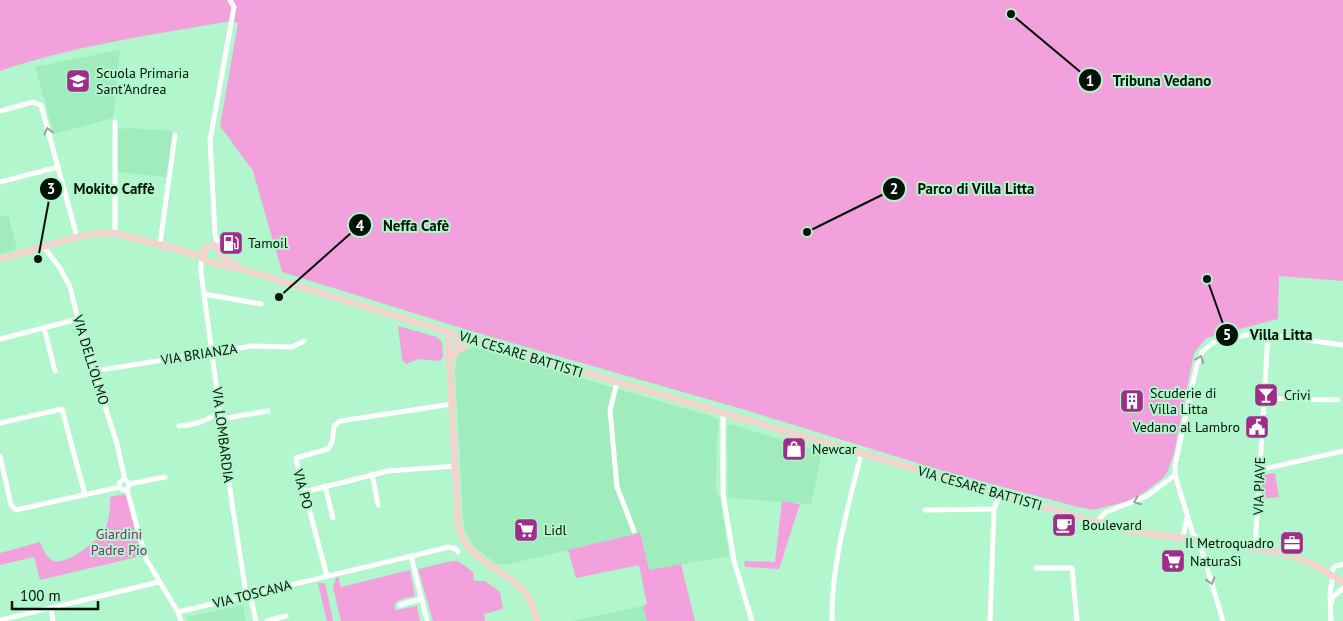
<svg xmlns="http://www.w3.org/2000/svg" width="1343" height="621" font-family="'PT Sans',sans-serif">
<rect width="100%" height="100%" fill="#b1f6cc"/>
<g fill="#a0ecbd">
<path d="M120,50L113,118L54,134L35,67Z"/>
<path d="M131,128L173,131L166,177L118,172V129Z"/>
<path d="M8,215L17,249L0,254V217Z"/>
<path d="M474,347L711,416L719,420L717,437L716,490L720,499L729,556L649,570L640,533L505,565L497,564L474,547L465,531L463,515L455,371L456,360L460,352Z"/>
<path d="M730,424L822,452L811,504L728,498L727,426Z"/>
<path d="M243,605L246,621H188L186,617Z"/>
<path d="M643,606L647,621H573Z"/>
</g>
<g fill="#f2a1dc">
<path d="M0,0H1343V281L1279,276L1278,319L1206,338L1194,353L1174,453L1167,473L1163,478L1146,491L1128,501L1093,510L1078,507L940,470L742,409L471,331L282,272L253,171L220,126L238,23L231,21C153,35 75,45 0,71Z"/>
<path d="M398,326L437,337L442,342L443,356L440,361L419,359L406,364L402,360Z"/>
<path d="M1275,473L1279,497L1261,499L1262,475Z"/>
<path d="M126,494L141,556L40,580L34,557L0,565V553L40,542C43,549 46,558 54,561C67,565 95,542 103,532C110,522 110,509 110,497Z"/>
<path d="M782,501L800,504L779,569L745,567L744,561L775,562Z"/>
<path d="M640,533L649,570L681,564L695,621H647L643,606L647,604L639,565L576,578L568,550Z"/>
<path d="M452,561H458L473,572L474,581H485L500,592L503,609L484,614L485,621H433L418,569Z"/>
<path d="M410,570L415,596C407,598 396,598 394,607L396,610L417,606L420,621H341L333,587L336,578L338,577L341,587Z"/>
<path d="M318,583H324L326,587L333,621H327Z"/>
</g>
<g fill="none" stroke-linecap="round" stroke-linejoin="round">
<g stroke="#fff" stroke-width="5">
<path d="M0,111L33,102L41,105L77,237"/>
<path d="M0,182L58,167"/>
<path d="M115,233V122"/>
<path d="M160,244L175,135"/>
<path d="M43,246L60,268L70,287L81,331L117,444L125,480"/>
<path d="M218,247L215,234L210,140L234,7L230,0"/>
<path d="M203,257L201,263V272L233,510L245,587L244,592L241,596"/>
<path d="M204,294L261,304"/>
<path d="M44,328L55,371"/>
<path d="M0,339L78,319"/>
<path d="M94,371L252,346L292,347L304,341"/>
<path d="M617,382L610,410L617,487L634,531"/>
<path d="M1264,398L1338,400"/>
<path d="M723,413V494L734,561L752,621"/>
<path d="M221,419L268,411"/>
<path d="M0,423L62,409L85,495"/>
<path d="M179,426C197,424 205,422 220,411"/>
<path d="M0,456L11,505L16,510L120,487"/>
<path d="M1259,470L1343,451"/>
<path d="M372,474L378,505"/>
<circle cx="124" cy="485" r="5"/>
<path d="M129,484L165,477"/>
<path d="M325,486L333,518"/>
<path d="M127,490L146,559L178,612L181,621"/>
<path d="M304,492L388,471L455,466"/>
<path d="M925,510L994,509"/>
<path d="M1096,522L1106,512L1147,496L1175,475"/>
<path d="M1181,539L1184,532L1187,517"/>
<path d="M1255,548L1268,334"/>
<path d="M411,556L427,621"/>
<path d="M1036,568H1072L1077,621"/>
<path d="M1331,574L1334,567L1343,564"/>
<path d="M327,576L296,460V458L328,449L332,442L334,426L340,421L452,404"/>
<path d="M250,594L256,621"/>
<path d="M1332,601V598L1343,588"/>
<path d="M400,605L421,599"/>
<path d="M51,608L53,621"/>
<path d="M178,612L449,547L456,549L458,552"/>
<path d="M0,620L159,582"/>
<path d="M267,621L286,616"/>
<path d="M832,621C831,564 848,508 861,454"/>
<path d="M990,621L994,509L1000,494"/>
<path d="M1223,621L1199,541L1193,534L1175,475V465L1197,364L1202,352L1211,344L1219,340L1258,333L1343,345"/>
<path d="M1331,621L1330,592L1333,575"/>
</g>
<g stroke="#efd5cd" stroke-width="7">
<path d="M203,257L205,248L213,245L218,247L220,254L235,265"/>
<path d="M0,259L77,237L94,234L115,233L198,255L209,262L242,269L474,340L1096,522L1131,531L1255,548L1287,554L1311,563L1343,582"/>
<path d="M448,332L458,523C465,562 503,566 525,592C532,601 534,611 537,621"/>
<path d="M455,352L474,340"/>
<path d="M449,363L455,352L459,336"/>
</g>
</g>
<defs><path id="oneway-chevron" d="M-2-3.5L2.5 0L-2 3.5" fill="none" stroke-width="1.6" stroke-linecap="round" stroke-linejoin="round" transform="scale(1.25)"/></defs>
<g stroke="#99a19b">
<use href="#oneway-chevron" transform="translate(48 131) rotate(-105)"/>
<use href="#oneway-chevron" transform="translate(1200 359) rotate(-68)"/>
<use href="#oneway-chevron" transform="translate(1137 501) rotate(159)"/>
<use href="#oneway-chevron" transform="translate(1211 581) rotate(73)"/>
</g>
<defs>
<symbol id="school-square" viewBox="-11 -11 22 22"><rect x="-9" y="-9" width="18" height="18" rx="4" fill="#a02d89" stroke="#b1f6cc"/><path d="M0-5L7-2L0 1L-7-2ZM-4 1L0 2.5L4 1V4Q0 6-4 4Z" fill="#fff"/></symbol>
<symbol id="fuel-square" viewBox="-11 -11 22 22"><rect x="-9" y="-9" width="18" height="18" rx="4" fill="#a02d89" stroke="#b1f6cc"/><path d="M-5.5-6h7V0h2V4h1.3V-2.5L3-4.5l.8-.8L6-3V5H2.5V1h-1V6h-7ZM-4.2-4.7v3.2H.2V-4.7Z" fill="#fff"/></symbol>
<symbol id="bar-square" viewBox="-11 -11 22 22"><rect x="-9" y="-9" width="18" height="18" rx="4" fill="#a02d89" stroke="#b1f6cc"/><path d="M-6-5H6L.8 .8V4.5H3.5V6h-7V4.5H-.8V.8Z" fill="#fff"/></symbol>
<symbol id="building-square" viewBox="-11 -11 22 22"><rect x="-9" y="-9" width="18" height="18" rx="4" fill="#a02d89" stroke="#b1f6cc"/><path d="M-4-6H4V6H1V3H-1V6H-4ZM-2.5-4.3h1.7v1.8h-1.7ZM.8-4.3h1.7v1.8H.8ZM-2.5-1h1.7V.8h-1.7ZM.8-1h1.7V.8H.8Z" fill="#fff"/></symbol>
<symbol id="civic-square" viewBox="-11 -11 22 22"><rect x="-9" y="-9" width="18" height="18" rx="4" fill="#a02d89" stroke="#b1f6cc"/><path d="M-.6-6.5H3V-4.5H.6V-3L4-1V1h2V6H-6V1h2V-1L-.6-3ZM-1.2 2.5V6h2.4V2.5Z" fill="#fff"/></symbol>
<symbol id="shop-square" viewBox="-11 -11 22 22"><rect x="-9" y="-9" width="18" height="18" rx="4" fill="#a02d89" stroke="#b1f6cc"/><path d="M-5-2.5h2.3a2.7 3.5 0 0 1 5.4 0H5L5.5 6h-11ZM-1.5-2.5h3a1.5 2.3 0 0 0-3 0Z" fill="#fff"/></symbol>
<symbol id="cafe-square" viewBox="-11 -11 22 22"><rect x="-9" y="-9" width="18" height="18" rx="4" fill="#a02d89" stroke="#b1f6cc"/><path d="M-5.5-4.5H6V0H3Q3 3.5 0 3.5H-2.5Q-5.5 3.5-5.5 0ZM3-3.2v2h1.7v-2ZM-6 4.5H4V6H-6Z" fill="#fff"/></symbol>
<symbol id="supermarket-square" viewBox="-11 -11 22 22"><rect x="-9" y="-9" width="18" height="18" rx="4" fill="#a02d89" stroke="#b1f6cc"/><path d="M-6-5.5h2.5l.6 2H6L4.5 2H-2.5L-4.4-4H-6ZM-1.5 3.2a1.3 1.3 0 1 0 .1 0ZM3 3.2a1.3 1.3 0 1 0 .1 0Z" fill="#fff"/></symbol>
<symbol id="office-square" viewBox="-11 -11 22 22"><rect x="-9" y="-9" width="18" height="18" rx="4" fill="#a02d89" stroke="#b1f6cc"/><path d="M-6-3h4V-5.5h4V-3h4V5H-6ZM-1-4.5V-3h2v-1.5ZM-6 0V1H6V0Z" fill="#fff"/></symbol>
</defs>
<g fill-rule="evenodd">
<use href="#school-square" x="64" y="67" width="28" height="28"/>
<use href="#fuel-square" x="217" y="229" width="28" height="28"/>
<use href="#bar-square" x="1252" y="381" width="28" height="28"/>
<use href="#building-square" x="1118" y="387" width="28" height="28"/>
<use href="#civic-square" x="1243" y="413" width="28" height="28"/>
<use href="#shop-square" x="780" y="435" width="28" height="28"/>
<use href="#cafe-square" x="1050" y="511" width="28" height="28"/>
<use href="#supermarket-square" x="512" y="516" width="28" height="28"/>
<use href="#office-square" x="1278" y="529" width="28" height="28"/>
<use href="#supermarket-square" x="1159" y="547" width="28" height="28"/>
</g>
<g text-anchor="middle" stroke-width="4" stroke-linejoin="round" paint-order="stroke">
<g font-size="14" fill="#001306" stroke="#b1f6cc" text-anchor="start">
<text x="96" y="78">Scuola Primaria<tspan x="96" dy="16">Sant'Andrea</tspan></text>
<text x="248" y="248">Tamoil</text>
<text x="1150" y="398">Scuderie di<tspan x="1150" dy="16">Villa Litta</tspan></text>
<text x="1284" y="400">Crivi</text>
<text x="1240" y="432" text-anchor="end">Vedano al Lambro</text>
<text x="812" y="454">Newcar</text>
<text x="1082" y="530">Boulevard</text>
<text x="544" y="535">Lidl</text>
<text x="1274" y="548" text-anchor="end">Il Metroquadro</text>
<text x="1190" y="566">NaturaSì</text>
</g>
<g font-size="14" fill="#001306" stroke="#b1f6cc">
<text transform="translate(199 354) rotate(-9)" y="5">VIA BRIANZA</text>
<text transform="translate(521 354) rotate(17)" y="5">VIA CESARE BATTISTI</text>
<text transform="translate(91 360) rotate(73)" y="5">VIA DELL'OLMO</text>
<text transform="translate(223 435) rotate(83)" y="5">VIA LOMBARDIA</text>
<text transform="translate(1259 486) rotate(-88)" y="5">VIA PIAVE</text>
<text transform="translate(980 488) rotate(16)" y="5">VIA CESARE BATTISTI</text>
<text transform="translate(303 489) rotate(75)" y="5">VIA PO</text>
<text transform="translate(252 594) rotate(-14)" y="5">VIA TOSCANA</text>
</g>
<g font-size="14" fill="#872973" stroke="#b1f6cc">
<text x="119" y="539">Giardini<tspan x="119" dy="16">Padre Pio</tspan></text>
</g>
</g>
<path fill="none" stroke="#001306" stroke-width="2" d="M1011 14L1090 80M807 232L894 189M38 259L51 189M279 297L360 225M1207 279L1227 335"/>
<g fill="#001306" stroke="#b1f6cc" stroke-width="2">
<circle cx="1011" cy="14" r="5"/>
<circle cx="807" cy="232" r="5"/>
<circle cx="38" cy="259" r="5"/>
<circle cx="279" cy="297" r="5"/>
<circle cx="1207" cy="279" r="5"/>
<circle cx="1090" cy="80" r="12"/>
<circle cx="894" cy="189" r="12"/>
<circle cx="51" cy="189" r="12"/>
<circle cx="360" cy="225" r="12"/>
<circle cx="1227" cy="335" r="12"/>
</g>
<g font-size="15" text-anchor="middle" font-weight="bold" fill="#fff">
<text x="1090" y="86">1</text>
<text x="894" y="194">2</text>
<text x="51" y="194">3</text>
<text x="360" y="231">4</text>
<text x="1227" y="340">5</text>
</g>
<g font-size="15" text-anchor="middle" font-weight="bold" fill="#001306" stroke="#b1f6cc" stroke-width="4" stroke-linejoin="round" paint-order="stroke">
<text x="1162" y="86">Tribuna Vedano</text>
<text x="976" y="194">Parco di Villa Litta</text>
<text x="114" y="194">Mokito Caffè</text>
<text x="416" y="231">Neffa Cafè</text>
<text x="1281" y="340">Villa Litta</text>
</g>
<path d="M12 601v8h86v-8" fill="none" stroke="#001306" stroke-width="2.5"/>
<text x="20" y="601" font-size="15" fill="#001306" stroke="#b1f6cc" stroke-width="4" paint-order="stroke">100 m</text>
</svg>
